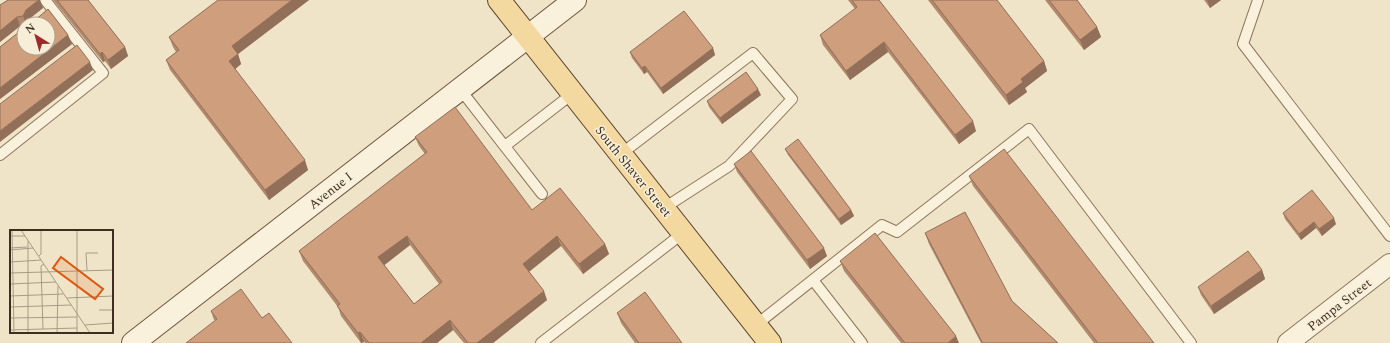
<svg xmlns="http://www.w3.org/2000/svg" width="1390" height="343" font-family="Spectral,serif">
<rect width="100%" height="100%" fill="#f0e4c8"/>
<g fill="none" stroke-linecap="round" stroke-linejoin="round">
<defs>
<g id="lane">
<path d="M1258,0L1243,44L1390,236"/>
<path d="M460,89L542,194"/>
<path d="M505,146L572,94"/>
<path d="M621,154L753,53L792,99L729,166L664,208"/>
<path d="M0,155L103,73L45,0"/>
<path d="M813,280L862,343"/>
<path d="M756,325L882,225L897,232L1029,129L1191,343"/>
<path d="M541,343L683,233"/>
</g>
<path id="street" d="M1288,343L1390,264"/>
<path id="secondary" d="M133,343L575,0"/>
<path id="primary" d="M499,0L770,343"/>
</defs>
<use href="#lane" stroke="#8d765c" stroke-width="12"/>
<use href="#street" stroke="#8d765c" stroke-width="22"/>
<use href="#secondary" stroke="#6f573f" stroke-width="24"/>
<use href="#primary" stroke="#5b4430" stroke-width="24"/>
<use href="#lane" stroke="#faf1dc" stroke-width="10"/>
<use href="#street" stroke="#faf1dc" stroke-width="20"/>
<use href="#secondary" stroke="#faf1dc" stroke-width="22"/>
<use href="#primary" stroke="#f3d9a0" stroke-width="22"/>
</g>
<g fill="#b2896c" fill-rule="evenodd">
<path d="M8,0H40L43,8L29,19L28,21H34L48,9L68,35L72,44L0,99V47L24,28V48H48V24H24V25L20,26L0,42V5Z"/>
<path d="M53,0H88L125,47L128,56L111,69L105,61L103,62Z"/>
<path d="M218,0H309L238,54L241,64L235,69L308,170L269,200L170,70L166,60L176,52L173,47L169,37Z"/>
<path d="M848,0H879L976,131L959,144L888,52L850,80L823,45L820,35L855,9Z"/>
<path d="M928,0H997L1044,61L1047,71L1025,88L1027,92L1009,105Z"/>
<path d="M1045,0H1077L1097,27L1101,37L1084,50Z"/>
<path d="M1204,0H1221L1210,8Z"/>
<path d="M713,48L715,55L663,94L647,72L644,74L632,58L630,52Z"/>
<path d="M761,95L722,124L709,107L707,101Z"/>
<path d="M415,137L532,210L605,244L609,254L583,274L561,246L529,272L547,300L493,343H464L453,330L437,343H365L364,342L361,343L341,316L338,307L303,261L299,251L425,154L419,146ZM410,245L439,284L414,304L384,265Z"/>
<path d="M785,149L851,210L854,216L841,225L788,155Z"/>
<path d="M734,164L827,256L810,269L737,172Z"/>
<path d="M969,176L1154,343H1094L973,186Z"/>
<path d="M1283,213L1336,224L1322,236L1316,228L1301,240L1285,219Z"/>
<path d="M925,233L1012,301L1058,343H981L929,244Z"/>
<path d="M840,261L959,343H901L844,271Z"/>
<path d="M1262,270L1265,279L1214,314L1201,295L1198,287Z"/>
<path d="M211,311L262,318L214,320Z"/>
<path d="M617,313L682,343H635L621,323Z"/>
</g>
<g fill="#916f58">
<path d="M38,0H40L43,8L29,19L27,24H26L23,16L26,10Z"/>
<path d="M292,0H309L238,54L241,64L233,71L229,61L232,46Z"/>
<path d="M1207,0H1221L1210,8Z"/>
<path d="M17,17L20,26L0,42V31Z"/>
<path d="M1097,27L1101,37L1084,50L1080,40Z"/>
<path d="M68,35L72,44L0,99V88Z"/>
<path d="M884,42L888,52L850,80L846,71Z"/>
<path d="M125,47L128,56L111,69L108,60Z"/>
<path d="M713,48L715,55L663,94L661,88Z"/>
<path d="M102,52L105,61L103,62L100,54Z"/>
<path d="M1044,61L1047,71L1025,88L1027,92L1009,105L1006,95L1021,79Z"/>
<path d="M90,62L93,70L0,142V131Z"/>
<path d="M645,66L647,72L644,74L642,68Z"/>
<path d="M758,89L761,95L722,124L720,118Z"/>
<path d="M973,121L976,131L959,144L955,135Z"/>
<path d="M305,160L308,170L269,200L265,190Z"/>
<path d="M851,210L854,216L841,225L839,219Z"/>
<path d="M1334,218L1336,224L1322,236L1319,229Z"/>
<path d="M1314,222L1316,228L1301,240L1299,234Z"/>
<path d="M407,236L410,245L382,267L378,257Z"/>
<path d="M557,236L561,246L526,274L523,264Z"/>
<path d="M605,244L609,254L583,274L579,264Z"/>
<path d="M824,248L827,256L810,269L807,260Z"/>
<path d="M1262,270L1265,279L1214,314L1211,306Z"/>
<path d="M544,291L547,300L493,343H477Z"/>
<path d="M450,320L453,330L437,343H421Z"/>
<path d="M360,332L364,342L361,343L358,333Z"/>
<path d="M956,336L959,343H948Z"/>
</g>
<g fill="#cf9f7d" stroke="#916f58" fill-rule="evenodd">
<path d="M8,0H39L26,10L23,16L17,17L0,31V5Z"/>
<path d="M57,0H88L125,47L108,60L102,52L100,54Z"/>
<path d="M218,0H292L232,46L238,54L229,61L305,160L265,190L166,60L179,50L169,37Z"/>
<path d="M852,0H879L973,121L955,135L884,42L846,71L820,35L857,7Z"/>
<path d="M932,0H997L1044,61L1021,79L1023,82L1006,95Z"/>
<path d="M1049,0H1077L1097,27L1080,40Z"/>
<path d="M48,9L68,35L0,88V47L24,28V48H48V24H26L27,21H34Z"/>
<path d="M684,11L713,48L661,88L645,66L642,68L630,52Z"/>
<path d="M77,45L90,62L0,131V104Z"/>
<path d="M746,72L758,89L720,118L707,101Z"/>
<path d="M455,107L532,210L560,188L605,244L579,264L557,236L523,264L544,291L477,343H468L450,320L421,343H369L360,332L358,333L337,306L340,304L299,251L427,152L415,137ZM407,236L442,282L414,304L378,257Z"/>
<path d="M798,139L851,210L839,219L785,149Z"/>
<path d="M1004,149L1154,343H1098L969,176Z"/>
<path d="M751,151L824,248L807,260L734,164Z"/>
<path d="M1312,190L1334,218L1319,229L1314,222L1299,234L1283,213Z"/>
<path d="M965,212L1012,301L1058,343H983L982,342L925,233Z"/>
<path d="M875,233L956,336L948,343H905L840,261Z"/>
<path d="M1248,251L1262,270L1211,306L1198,287Z"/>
<path d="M241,289L262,318L269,313L292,343H186L217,319L211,311Z"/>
<path d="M645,292L682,343H638H639L617,313Z"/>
</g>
<g text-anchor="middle" stroke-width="3" stroke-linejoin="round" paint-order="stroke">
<g font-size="13" fill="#3d2e20" stroke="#f7eed8">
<text transform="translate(634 171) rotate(51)" y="5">South Shaver Street</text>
<text transform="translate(330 190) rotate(-38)" y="5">Avenue I</text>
<text transform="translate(1339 304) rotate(-38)" y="5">Pampa Street</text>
</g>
</g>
<g transform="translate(10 230)">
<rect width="103" height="103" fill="#f0e4c8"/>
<path fill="none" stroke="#a89b85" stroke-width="1" d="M2,0L4,103M11,0L80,103M67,0V103M0,6H15M18,11V103M0,18L17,17M0,20L23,18M29,26L31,24V0M0,32L31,30M77,40L76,23H88M0,43L103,40M0,54L46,52M0,66L53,64M57,68L103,66M0,77L61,75M89,80H103M0,88L67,87M75,95L103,93M33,99L31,36L34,34M0,100L67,98M47,103L48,56"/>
<path fill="#df570d" fill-opacity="0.15" stroke="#df570d" stroke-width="2" d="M51,27L93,59L85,69L43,38Z"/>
<rect width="103" height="103" fill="none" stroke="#3d2e20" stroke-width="2"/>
</g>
<g transform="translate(36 36) rotate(323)"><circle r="19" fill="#f7eed8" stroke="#ada18e"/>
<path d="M0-3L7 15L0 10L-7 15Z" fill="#9e2a2b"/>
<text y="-6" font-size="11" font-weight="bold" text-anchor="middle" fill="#3d2e20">N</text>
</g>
</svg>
